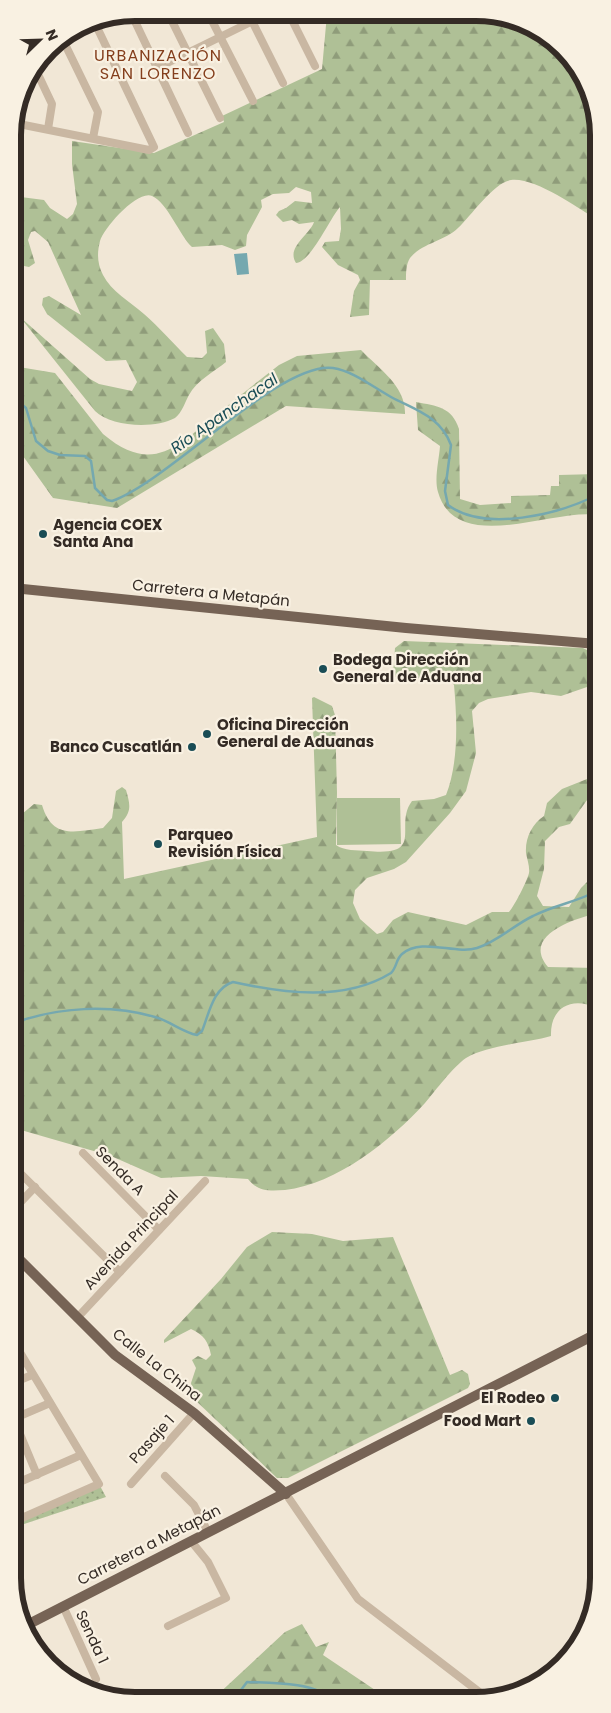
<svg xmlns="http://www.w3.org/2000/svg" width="611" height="1713" font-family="Poppins,sans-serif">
<defs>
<pattern id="forest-firs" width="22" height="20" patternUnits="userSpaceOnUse" patternTransform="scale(1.25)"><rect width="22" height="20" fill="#afc096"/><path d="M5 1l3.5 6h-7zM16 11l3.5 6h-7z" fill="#8f9c7a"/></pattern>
<pattern id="park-dots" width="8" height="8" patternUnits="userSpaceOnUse" patternTransform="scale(1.25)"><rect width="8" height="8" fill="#afc096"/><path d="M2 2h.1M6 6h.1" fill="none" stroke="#8f9c7a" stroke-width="1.8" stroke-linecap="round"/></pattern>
</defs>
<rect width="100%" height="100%" fill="#f1e7d6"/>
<g fill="url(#forest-firs)">
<path d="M327,14L500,15L562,48L596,111V219C576,207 535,177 511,180C494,182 471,216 458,228C445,241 422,243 410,258C406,264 406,273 406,280H370L369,315L350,317L354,291L360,280L358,275L338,265L322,247L325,242L339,241L341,229L340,207C330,218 311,262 296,263C286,247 309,236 314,222L299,224L292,220L283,222L276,215L279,211L286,208L295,201L312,203L311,192L296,187L289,193L273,194L261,200L262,207L247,235L246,246L235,250L222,245L192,247C180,236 167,202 152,196C137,190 104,228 100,241C97,253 97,263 103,275C111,291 130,302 144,314C159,327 173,343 187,357L202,358L207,353L205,331L213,328L224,344L226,362C215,371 196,381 189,395C185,402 182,413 175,418C155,429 111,427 95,411L20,317L90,379L99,384L132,391L137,382L126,360L106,361L47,314L42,305L43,298L49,296L81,315L48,242L35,231L31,232L28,240L35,263L29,267L24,266C11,244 13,221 13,196L44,200L50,208L67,219L73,214L77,204L72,164V141L154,153L224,122L222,116L322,69Z"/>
<path d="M361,350C379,369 406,386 405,414L286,406L117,508L53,498L13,442V366L55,373L103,434C152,475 176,447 216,415C237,398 258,381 279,365L297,356Z"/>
<path d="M416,402C437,406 452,407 459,429L460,499L480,505L511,503V496L550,495L551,486H559V475L597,474V515C554,508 456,556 438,492C434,479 439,460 440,446L418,430Z"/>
<path d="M404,641L583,648L587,650C591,662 590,675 587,687L561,696L531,692L488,699L479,703L472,711L476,753L466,791L450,813L406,862L394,869L367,878L355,890L353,903L360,919L377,934L383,932L393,920L408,912L466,925L492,912H509C515,905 527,881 529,873C530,867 527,859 526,853C525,838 532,824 544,816L547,803L562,789L597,775V790L592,793L570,824L559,827L545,841L544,869L537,896L543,906L569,907L581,888L597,872V913C575,919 521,935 548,967L597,968V1008C572,996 550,1007 551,1036C527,1043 488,1045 466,1058C453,1067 436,1090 425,1103C390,1141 337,1184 285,1190C270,1191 258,1192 248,1179L201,1176L161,1178L111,1156L14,1128V831L22,814L34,804L42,805C52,839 74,832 103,828L112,818L116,791L122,787L126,790C130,804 132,811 122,822L124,879L317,837L312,698L314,697L332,706L335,715L337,793L336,845C344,851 357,850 367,851C427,857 393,826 412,801L434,799L446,795C459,762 457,719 454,685L450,680L394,677L393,674L395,648Z"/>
<path d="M272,1232L312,1234L343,1241L393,1237L450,1375L462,1370L468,1374L470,1384L468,1388L288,1478H277L193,1398L191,1383L196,1368L192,1360L198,1356L206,1360L211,1355C208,1341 204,1335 191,1329L164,1343V1340L221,1279L247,1247Z"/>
<path d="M302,1624L316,1647L329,1642L323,1655L387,1698H214L285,1632Z"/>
</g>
<path fill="url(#park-dots)" d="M99,1484L106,1497L15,1527V1521Z"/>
<path fill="#afc096" d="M337,798H400L401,844L337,845Z"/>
<path fill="#75a8af" d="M247,253L249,274L237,275L234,254Z"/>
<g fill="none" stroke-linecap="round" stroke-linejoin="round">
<g stroke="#75a8af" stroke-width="2.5">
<path d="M13,397L26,408L36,441L48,451L60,455L85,456L91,461L95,488L107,500L112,501C169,481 280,361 333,368C353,371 373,387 391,397C415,410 440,416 451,445L445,491L448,505C485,533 559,514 597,495"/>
<path d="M14,1023C58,1007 110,1004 155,1017C170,1021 182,1032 197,1035L202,1031C209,1014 213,988 233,982C283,993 344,1002 391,973C397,967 396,959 402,954C422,937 455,955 477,948C497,942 514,925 533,916C554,905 577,902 597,891"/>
<path d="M235,1698L247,1682C265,1683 318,1682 327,1698"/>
</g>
<g stroke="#c9b7a2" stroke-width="8">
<path d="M131,13L188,133"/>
<path d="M168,13L220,118"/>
<path d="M208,13L253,101"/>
<path d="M248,13L283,83"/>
<path d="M289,14L315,66"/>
<path d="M62,38L98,112L93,138"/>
<path d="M35,68L52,104L48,129"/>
<path d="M157,68L269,13"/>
<path d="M14,123L149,150L154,147L94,21"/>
<path d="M83,1153L159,1230"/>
<path d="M14,1167L120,1272"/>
<path d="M14,1209L35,1187"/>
<path d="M77,1318L205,1181"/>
<path d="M15,1344L99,1484L15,1521"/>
<path d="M15,1382L32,1375"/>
<path d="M15,1418L50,1403"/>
<path d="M15,1422L37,1475"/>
<path d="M165,1476L194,1505L208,1532"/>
<path d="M15,1484L81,1455"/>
<path d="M131,1484L194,1413"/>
<path d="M286,1494L358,1599L487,1698"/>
<path d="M15,1504L21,1518"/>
<path d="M63,1606L96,1679"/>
<path d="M168,1626L226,1598L208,1562L191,1541"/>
</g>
<g stroke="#766355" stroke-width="10">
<path d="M13,588L406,628L597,644"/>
<path d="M14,1254L115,1355L194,1413L286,1494"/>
<path d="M27,1625L598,1333"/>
</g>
</g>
<g fill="#1a4d56" stroke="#f9f1e2" stroke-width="2">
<circle cx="43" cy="534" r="5"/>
<circle cx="323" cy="669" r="5"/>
<circle cx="207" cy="734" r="5"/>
<circle cx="192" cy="747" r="5"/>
<circle cx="158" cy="844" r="5"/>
<circle cx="555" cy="1398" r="5"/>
<circle cx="531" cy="1421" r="5"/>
</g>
<g text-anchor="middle" stroke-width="4.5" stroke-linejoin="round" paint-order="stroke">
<g font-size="15" font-weight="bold" fill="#342b25" stroke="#f9f1e2" text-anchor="start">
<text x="53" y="530">Agencia COEX<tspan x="53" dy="17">Santa Ana</tspan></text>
<text x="333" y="665">Bodega Dirección<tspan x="333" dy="17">General de Aduana</tspan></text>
<text x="217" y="730">Oficina Dirección<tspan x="217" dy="17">General de Aduanas</tspan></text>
<text x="182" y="752" text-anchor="end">Banco Cuscatlán</text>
<text x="168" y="840">Parqueo<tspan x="168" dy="17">Revisión Física</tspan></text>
<text x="545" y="1403" text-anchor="end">El Rodeo</text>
<text x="521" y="1426" text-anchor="end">Food Mart</text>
</g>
<g font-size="15" fill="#342b25" stroke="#f9f1e2">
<text transform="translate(211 593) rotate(6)" y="5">Carretera a Metapán</text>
<text transform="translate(120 1171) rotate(45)" y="5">Senda A</text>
<text transform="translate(131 1240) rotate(-47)" y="5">Avenida Principal</text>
<text transform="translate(157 1365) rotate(38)" y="5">Calle La China</text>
<text transform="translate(152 1439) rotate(-48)" y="5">Pasaje 1</text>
<text transform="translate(149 1545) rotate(-27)" y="5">Carretera a Metapán</text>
<text transform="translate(92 1637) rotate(65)" y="5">Senda 1</text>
</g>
<g font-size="16" letter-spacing="1" fill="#843e1c" stroke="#f9f1e2">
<text x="158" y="61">URBANIZACIÓN<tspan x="158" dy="18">SAN LORENZO</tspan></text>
</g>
<g font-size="16" font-style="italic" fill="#1a4d56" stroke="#f9f1e2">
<text transform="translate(224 413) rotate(-35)" y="6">Río Apanchacal</text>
</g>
</g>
<path d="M0 0H611V1713H0ZM135 21H476A114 114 0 0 1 590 135V1578A114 114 0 0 1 476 1692H135A114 114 0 0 1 21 1578V135A114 114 0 0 1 135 21Z" fill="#f9f1e2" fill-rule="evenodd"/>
<path fill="none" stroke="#342b25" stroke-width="6" d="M135 21H476A114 114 0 0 1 590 135V1578A114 114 0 0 1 476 1692H135A114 114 0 0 1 21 1578V135A114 114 0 0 1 135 21Z"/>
<g transform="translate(40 40) rotate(67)" stroke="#f9f1e2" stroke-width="4" paint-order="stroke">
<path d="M0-4L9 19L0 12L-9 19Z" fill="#342b25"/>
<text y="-8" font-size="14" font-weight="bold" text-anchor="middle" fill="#342b25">N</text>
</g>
</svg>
